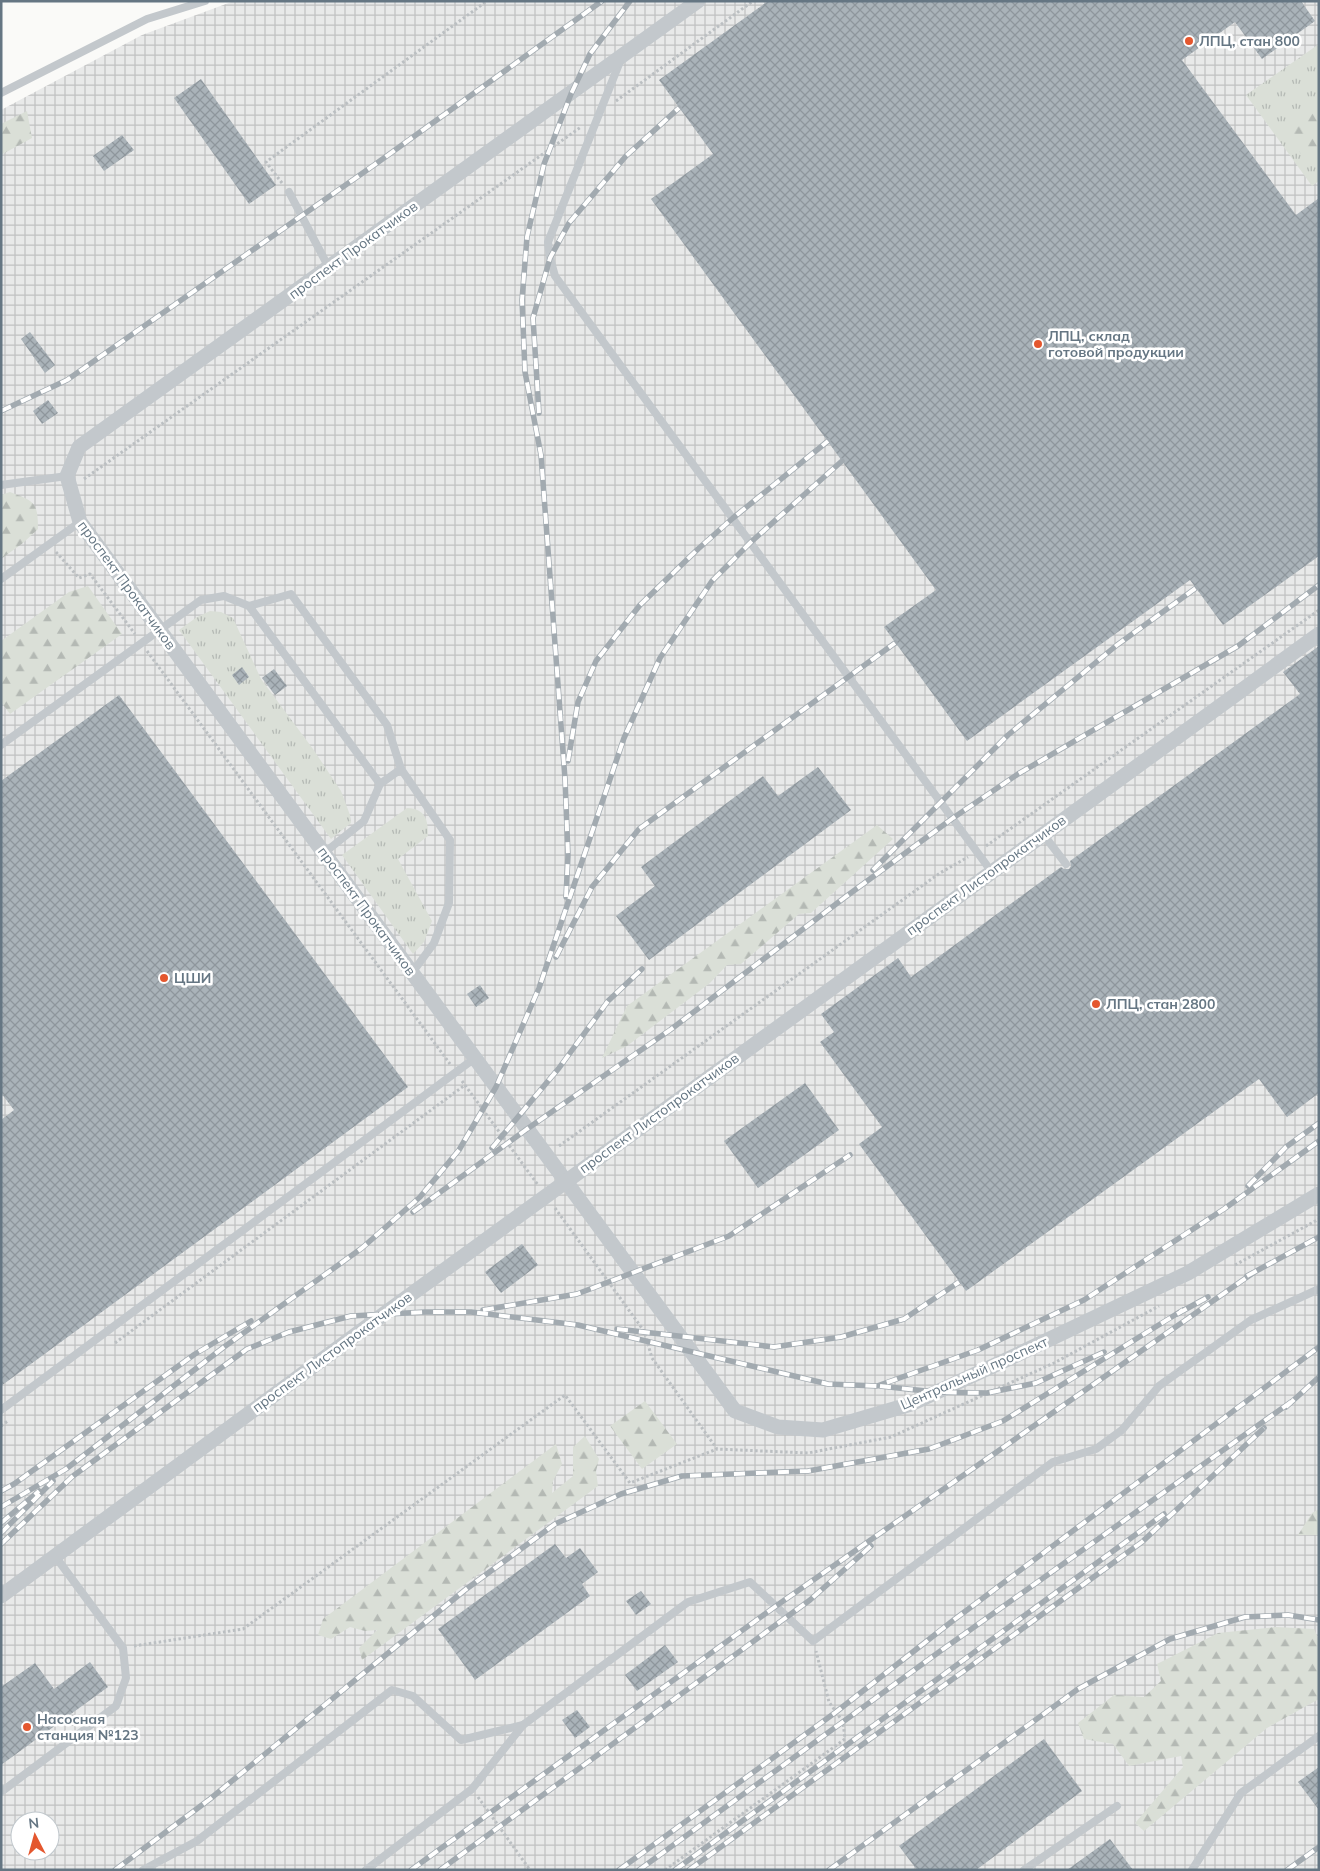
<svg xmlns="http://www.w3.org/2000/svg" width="1320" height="1871" font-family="Mulish,sans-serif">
<defs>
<pattern id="industrial-grid" width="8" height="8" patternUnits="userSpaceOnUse" patternTransform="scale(1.25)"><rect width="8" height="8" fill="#e8e9e9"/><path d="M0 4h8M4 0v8" fill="none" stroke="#c0c1c2"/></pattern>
<pattern id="grass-tufts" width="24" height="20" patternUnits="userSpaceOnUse" patternTransform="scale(1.25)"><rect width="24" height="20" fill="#dadfd7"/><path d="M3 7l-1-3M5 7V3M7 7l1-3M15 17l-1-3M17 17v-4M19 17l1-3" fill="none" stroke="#b4b9b4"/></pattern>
<pattern id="forest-firs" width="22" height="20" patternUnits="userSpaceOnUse" patternTransform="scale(1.25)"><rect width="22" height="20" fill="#dadfd7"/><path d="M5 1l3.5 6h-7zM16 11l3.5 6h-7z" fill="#b4b9b4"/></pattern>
<pattern id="building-cross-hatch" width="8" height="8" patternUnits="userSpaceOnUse" patternTransform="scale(1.25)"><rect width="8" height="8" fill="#aab3b9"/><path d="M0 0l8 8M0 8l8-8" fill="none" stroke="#8e969c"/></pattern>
</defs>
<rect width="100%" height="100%" fill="#fafaf8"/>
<path fill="url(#industrial-grid)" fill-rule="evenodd" d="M234,1H1319V1870H1V110L142,35ZM20,1821H50V1851H20Z"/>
<g fill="url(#grass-tufts)">
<path d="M1319,44V181L1312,186L1246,95Z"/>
<path d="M210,611L221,612L233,618L261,679L313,749L341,791L350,815L351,823L331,839L179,630L197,617Z"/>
<path d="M407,808C426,809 428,820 428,836L398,859L432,921L424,942L413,954L342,855Z"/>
</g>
<g fill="url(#forest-firs)">
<path d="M27,111L32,138L1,155V124Z"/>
<path d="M1319,111V158L1301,154L1285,132L1297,118Z"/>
<path d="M10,492C34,501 38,502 38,529L23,543L1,559V495Z"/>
<path d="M88,586L122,634L10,714L1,702V641L69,592Z"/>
<path d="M877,825L893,839L811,913L799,914L741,964L727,965L710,983L627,1046L602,1058L627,1006Z"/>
<path d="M645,1401L677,1444L642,1469L610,1426Z"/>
<path d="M585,1436L599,1459L596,1471L598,1486L362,1660L359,1648L377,1630L365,1631L350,1627L331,1639L318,1635L323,1619L556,1444L562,1464L553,1481L552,1493L573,1476V1447Z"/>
<path d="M1319,1509V1535H1298L1312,1513Z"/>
<path d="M1276,1627L1314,1629L1319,1640V1699L1267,1728L1144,1831L1135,1823L1183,1767L1181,1756L1129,1766L1113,1744L1084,1739L1078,1723L1114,1695L1144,1697L1161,1681L1157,1664L1218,1633Z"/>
</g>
<g fill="url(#building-cross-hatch)">
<path d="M768,1H1301L1315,21L1262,59L1235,22L1182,60L1296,215L1319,198V556L1223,625L1190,580L967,741L884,627L936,590L651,199L713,154L659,80Z"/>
<path d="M201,79L276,185L249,204L174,98Z"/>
<path d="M122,135L134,150L104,171L93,156Z"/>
<path d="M30,332L55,365L45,373L21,339Z"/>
<path d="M48,400L58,413L42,424L33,411Z"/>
<path d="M1319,646V1093L1287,1117L1259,1079L966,1291L859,1144L882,1127L820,1042L834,1032L821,1014L898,958L911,977L1061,867L1064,869H1069L1071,866L1070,861L1300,694L1283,672Z"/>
<path d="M242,667L249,677L239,685L232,675Z"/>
<path d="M274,669L287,686L275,695L262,678Z"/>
<path d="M119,695L408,1087L1,1386V1120L14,1110L1,1093V781Z"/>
<path d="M818,767L851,810L649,960L616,916L655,886L641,867L763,776L778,796Z"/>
<path d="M480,985L489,998L476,1007L467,994Z"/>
<path d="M805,1083L839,1130L758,1188L724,1141Z"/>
<path d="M522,1244L538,1265L501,1293L485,1272Z"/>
<path d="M555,1544L566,1558L580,1548L598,1572L582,1584L590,1596L475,1680L438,1629Z"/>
<path d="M641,1591L651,1604L636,1615L626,1601Z"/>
<path d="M665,1645L678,1662L637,1691L625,1675Z"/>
<path d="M90,1662L108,1687L1,1765V1687L35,1663L54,1689Z"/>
<path d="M577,1710L590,1727L575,1738L562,1720Z"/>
<path d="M1044,1739L1082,1791L976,1870H917L899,1846Z"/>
<path d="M1319,1767V1810L1298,1782Z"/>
<path d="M1110,1839L1133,1870H1067Z"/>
</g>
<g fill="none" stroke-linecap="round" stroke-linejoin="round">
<g stroke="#bbbfc2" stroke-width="3" stroke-dasharray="2.5 2.5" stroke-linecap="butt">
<path d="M616,101L753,1"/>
<path d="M282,183L266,162L487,1"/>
<path d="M84,479L581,127"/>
<path d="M56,552L79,578L90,574L135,634"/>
<path d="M147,651L450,1064"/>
<path d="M986,846L1319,610"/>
<path d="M462,1081L538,1185"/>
<path d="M559,1146L940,873L968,857"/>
<path d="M555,1208L644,1331L652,1358L717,1449L808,1453L891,1437L1054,1363L1159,1306"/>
<path d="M1235,1265L1319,1219"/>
<path d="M115,1343L465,1085"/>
<path d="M1,1426L9,1420"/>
<path d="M134,1646L243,1629L565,1395L630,1483L717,1449"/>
<path d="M478,1797L530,1870"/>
<path d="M665,1870L845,1739L843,1722L829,1702L816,1651"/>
</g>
<g stroke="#c3c8cc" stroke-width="8">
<path d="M621,59L548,242L550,258L555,276L991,871"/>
<path d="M1,93L147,19L205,1"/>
<path d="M289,192L329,268"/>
<path d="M1,485L67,476"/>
<path d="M1,579L80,522"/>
<path d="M249,606L291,594L387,725L401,769"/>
<path d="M1,745L201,600L224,596L249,606L380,784"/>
<path d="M1043,834L1066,864"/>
<path d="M324,853L364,821L380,784L401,769L450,840L449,903L434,943L412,973"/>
<path d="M1,1410L475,1058"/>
<path d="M1,1792L116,1706L126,1678L123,1648L55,1556"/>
<path d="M143,1870L197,1841L392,1690L413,1696L461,1740L523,1725L688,1602L750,1582L813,1641L1053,1462L1096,1449L1122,1430L1159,1386L1251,1320L1319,1289"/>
<path d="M366,1870L472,1789L523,1725"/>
<path d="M1024,1870L1117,1806"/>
<path d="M1192,1870L1241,1793L1319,1736"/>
</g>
<g stroke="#c3c8cc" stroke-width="15">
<path d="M698,1L79,447L67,476L80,522L735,1411L778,1427L823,1430L911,1404L1008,1359L1188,1273L1319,1194"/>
<path d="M1,1596L384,1314L1319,634"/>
</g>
<defs>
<g id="rail">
<path d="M1,411L67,380L377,163L602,1"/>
<path d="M539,413L533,318L550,258L569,223L626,156L679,108"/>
<path d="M568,761L578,702L596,661L640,605L698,549L733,518L828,441"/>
<path d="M873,870L1008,735L1117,645L1196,588"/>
<path d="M566,897L568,855L565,779L541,455L525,372L522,300L527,237L544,164L571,94L590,54L630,1"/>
<path d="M556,957L592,887L639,829L895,643"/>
<path d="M492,1148L559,1068L608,1001L642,969"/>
<path d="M1248,1186L1286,1147L1319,1123"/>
<path d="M413,1212L527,1129L670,1030L844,898L953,818L1018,774L1238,646L1319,585"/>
<path d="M1247,1276L1319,1237"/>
<path d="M483,1310L577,1294L729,1236L850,1155"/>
<path d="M1177,1314L1208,1297"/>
<path d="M617,1329L774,1347L841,1337L904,1319L959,1282"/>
<path d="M880,1386L935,1392L987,1393L1036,1383L1104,1352"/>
<path d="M1286,1407L1319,1377"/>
<path d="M1,1491L14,1484L195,1354L251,1321"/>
<path d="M1,1507L66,1469L224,1347L362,1248L420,1197L459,1150L496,1087L539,988L624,738L660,658L712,581L751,542L842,461"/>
<path d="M1,1523L39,1491"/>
<path d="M1,1533L53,1481"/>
<path d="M1,1544L73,1476L247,1349L289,1332L351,1316L425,1312H471L578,1325L828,1384L877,1386L978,1350L1084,1300L1224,1209L1319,1141"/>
<path d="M115,1870L210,1799L465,1590L555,1524L621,1494L682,1476L808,1471L929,1449L1003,1421L1183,1310"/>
<path d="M411,1870L776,1606L1253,1273"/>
<path d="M440,1870L810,1600L871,1546"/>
<path d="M619,1870L836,1712L955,1619L1319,1347"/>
<path d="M639,1870L939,1652L1291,1402"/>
<path d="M675,1870L1164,1514"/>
<path d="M689,1870L1142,1542L1264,1428"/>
<path d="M829,1870L1078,1689L1170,1639L1245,1617L1288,1615L1319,1620"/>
<path d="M1287,1870L1319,1847"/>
</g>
</defs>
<use href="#rail" stroke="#a2aab0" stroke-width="5.5"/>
<use href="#rail" stroke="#fff" stroke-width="4" stroke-dasharray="11" stroke-linecap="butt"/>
</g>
<g fill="#e4572e" stroke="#fff" stroke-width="2">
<circle cx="1189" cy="41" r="5"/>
<circle cx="1038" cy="344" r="5"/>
<circle cx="164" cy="978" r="5"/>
<circle cx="1096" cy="1004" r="5"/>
<circle cx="27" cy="1727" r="5"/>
</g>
<g text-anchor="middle" stroke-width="5" stroke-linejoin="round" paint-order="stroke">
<g font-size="14" font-weight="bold" fill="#657683" stroke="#fff" text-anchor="start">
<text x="1199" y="46">ЛПЦ, стан 800</text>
<text x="1048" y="341">ЛПЦ, склад<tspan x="1048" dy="16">готовой продукции</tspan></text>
<text x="174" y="983">ЦШИ</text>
<text x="1106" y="1009">ЛПЦ, стан 2800</text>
<text x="37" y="1724">Насосная<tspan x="37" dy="16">станция №123</tspan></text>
</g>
<g font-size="14" fill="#657683" stroke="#fff">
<text transform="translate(353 250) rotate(-36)" y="5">проспект Прокатчиков</text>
<text transform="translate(127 585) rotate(54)" y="5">проспект Прокатчиков</text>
<text transform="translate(986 875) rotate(-36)" y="5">проспект Листопрокатчиков</text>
<text transform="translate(367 911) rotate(54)" y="5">проспект Прокатчиков</text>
<text transform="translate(659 1113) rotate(-36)" y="5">проспект Листопрокатчиков</text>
<text transform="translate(332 1352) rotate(-36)" y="5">проспект Листопрокатчиков</text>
<text transform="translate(974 1373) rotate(-24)" y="5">Центральный проспект</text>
</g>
</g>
<rect width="1320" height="1871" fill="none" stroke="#657683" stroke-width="5"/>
<g transform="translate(35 1836) rotate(354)"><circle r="24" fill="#ffffff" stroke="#c1c8cd"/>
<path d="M0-4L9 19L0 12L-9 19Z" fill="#e4572e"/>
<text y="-8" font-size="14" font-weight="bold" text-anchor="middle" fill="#657683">N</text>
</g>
</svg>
